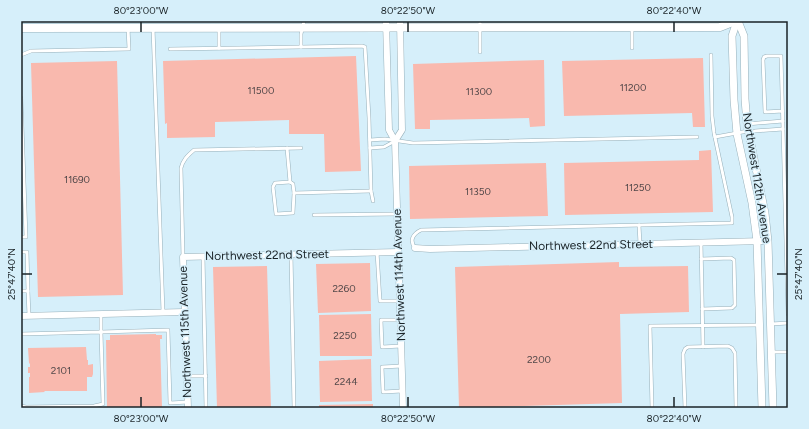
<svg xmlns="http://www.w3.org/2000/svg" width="809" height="429" font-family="Figtree,sans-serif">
<rect width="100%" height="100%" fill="#d6effa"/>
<g fill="#f9b9ae">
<path d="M356,56L361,171L325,172L324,134H289V120L215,122V137L167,138V123L165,124L163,61Z"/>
<path d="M703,58L705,127H693L692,113L564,116L562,61Z"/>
<path d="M544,60L545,126L530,127L529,118L430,120V129H415L413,64Z"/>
<path d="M117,61L123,295L38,297L31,63Z"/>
<path d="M711,150L713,212L565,215L564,163L699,160V151Z"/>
<path d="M546,163L548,216L410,219L409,166Z"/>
<path d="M619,262V267L688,266L689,312L620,314L622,403L459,408L455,267Z"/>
<path d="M370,263L371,311L318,313L316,264Z"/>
<path d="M267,266L271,408H217L213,267Z"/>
<path d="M371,314L372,356H320L319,315Z"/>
<path d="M156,334V335H162V339H160L162,407H157V408H107L106,340H110V335Z"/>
<path d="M86,347L87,360H88V365L93,364V374L92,377H87V391H44L45,392L29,393V377H30V373H28V367H30V364L29,363L28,348Z"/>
<path d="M371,359L372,401L320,402L319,361Z"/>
<path d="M373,404V408H319V405Z"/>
</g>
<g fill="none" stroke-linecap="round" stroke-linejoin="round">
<defs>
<g id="service">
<path d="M480,21V52"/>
<path d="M153,28L163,312"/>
<path d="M219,28V48"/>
<path d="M632,29V48"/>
<path d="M301,47V34L304,21"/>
<path d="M170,49L362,46L365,47L369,118L371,191L373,201"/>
<path d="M21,55L31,51L129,49L128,28"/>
<path d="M21,98L26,237H21"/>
<path d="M783,111L765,112L763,60L764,57L767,56H781L788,314"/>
<path d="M747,124L783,121"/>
<path d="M749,134L755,131L783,129"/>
<path d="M715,137L748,131"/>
<path d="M370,140L385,139L413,143L697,137"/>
<path d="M287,148L290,182L275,183L273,187L276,214L293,213L294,193L371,191"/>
<path d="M370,148L384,147L395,141"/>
<path d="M290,182L293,184L294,193"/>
<path d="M314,215L397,214"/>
<path d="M639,225L640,244"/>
<path d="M701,242L703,347"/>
<path d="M415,248C409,240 413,234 421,230L732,223V217L714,133L712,116L711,55"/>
<path d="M21,252H27L28,291"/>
<path d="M377,252L380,301H399"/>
<path d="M291,254L294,408"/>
<path d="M203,256L206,408"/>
<path d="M183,257L181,168C183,160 187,156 194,150L301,148"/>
<path d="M701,259L731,258L734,260L735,305L732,308L702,309"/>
<path d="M21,291H28L29,316"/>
<path d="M101,314V332L168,330L170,403L188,402"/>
<path d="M400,320H381L382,347L401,346"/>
<path d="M771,324L788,323"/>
<path d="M21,334L101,332L103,404L94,406L26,407L21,406"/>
<path d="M772,352H788"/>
<path d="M402,366L382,367L383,392L402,391"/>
<path d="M187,376H206"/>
<path d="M652,408L650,326L760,325"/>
<path d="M685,408L683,354L685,349L688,347L728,346L732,348L735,353L736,408"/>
</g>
<g id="minor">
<path d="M386,21L389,130L395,141L403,408"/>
<path d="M395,141L402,130L400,21"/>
<path d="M415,248L430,249L768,241"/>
<path d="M21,316L184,312"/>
<path d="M188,408L183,257L398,252"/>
</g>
<g id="tertiary">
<path d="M737,21L732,36L734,100L737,134L752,203L757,241L762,408"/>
<path d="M738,21L744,36L745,99L747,124L765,213L768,241L773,408"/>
</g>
<path id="secondary" d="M21,28L720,27L735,21"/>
</defs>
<use href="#service" stroke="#97b0ba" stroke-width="4"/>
<use href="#minor" stroke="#97b0ba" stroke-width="7"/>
<use href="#tertiary" stroke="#97b0ba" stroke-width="8"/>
<use href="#secondary" stroke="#97b0ba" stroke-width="9"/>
<use href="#service" stroke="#fff" stroke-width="3"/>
<use href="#minor" stroke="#fff" stroke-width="6"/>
<use href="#tertiary" stroke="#fff" stroke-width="7"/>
<use href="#secondary" stroke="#fff" stroke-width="8"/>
</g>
<path fill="none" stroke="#1a2327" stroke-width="1.5" d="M141,22V32M408,22V32M674,22V32M22,274H32M777,274H787M141,397V407M408,397V407M674,397V407"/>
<g text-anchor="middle" stroke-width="3" stroke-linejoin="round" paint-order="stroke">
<g font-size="10" fill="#524849">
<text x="633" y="91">11200</text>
<text x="261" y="94">11500</text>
<text x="479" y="95">11300</text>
<text x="77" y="183">11690</text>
<text x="638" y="191">11250</text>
<text x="478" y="195">11350</text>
<text x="344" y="292">2260</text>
<text x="345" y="339">2250</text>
<text x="539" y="363">2200</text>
<text x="61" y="374">2101</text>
<text x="346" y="385">2244</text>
</g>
<g font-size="12" fill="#1a2327" stroke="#d6effa">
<text transform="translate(757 178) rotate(81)" y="4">Northwest 112th Avenue</text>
<text transform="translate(591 245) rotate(-1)" y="4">Northwest 22nd Street</text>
<text transform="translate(267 255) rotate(-1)" y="4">Northwest 22nd Street</text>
<text transform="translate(399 275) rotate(-92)" y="4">Northwest 114th Avenue</text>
<text transform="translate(185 332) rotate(-92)" y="4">Northwest 115th Avenue</text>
</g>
</g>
<rect width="809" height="429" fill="none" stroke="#d6effa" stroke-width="44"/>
<rect x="22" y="22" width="765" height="385" fill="none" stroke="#1a2327" stroke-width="1.5"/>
<g font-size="10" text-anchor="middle" fill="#1a2327">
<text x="141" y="14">80°23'00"W</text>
<text x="408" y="14">80°22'50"W</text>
<text x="674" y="14">80°22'40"W</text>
<text transform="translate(11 274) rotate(-90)" y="4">25°47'40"N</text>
<text transform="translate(798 274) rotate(-90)" y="4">25°47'40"N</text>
<text x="141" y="422">80°23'00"W</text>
<text x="408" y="422">80°22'50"W</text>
<text x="674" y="422">80°22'40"W</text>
</g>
</svg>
